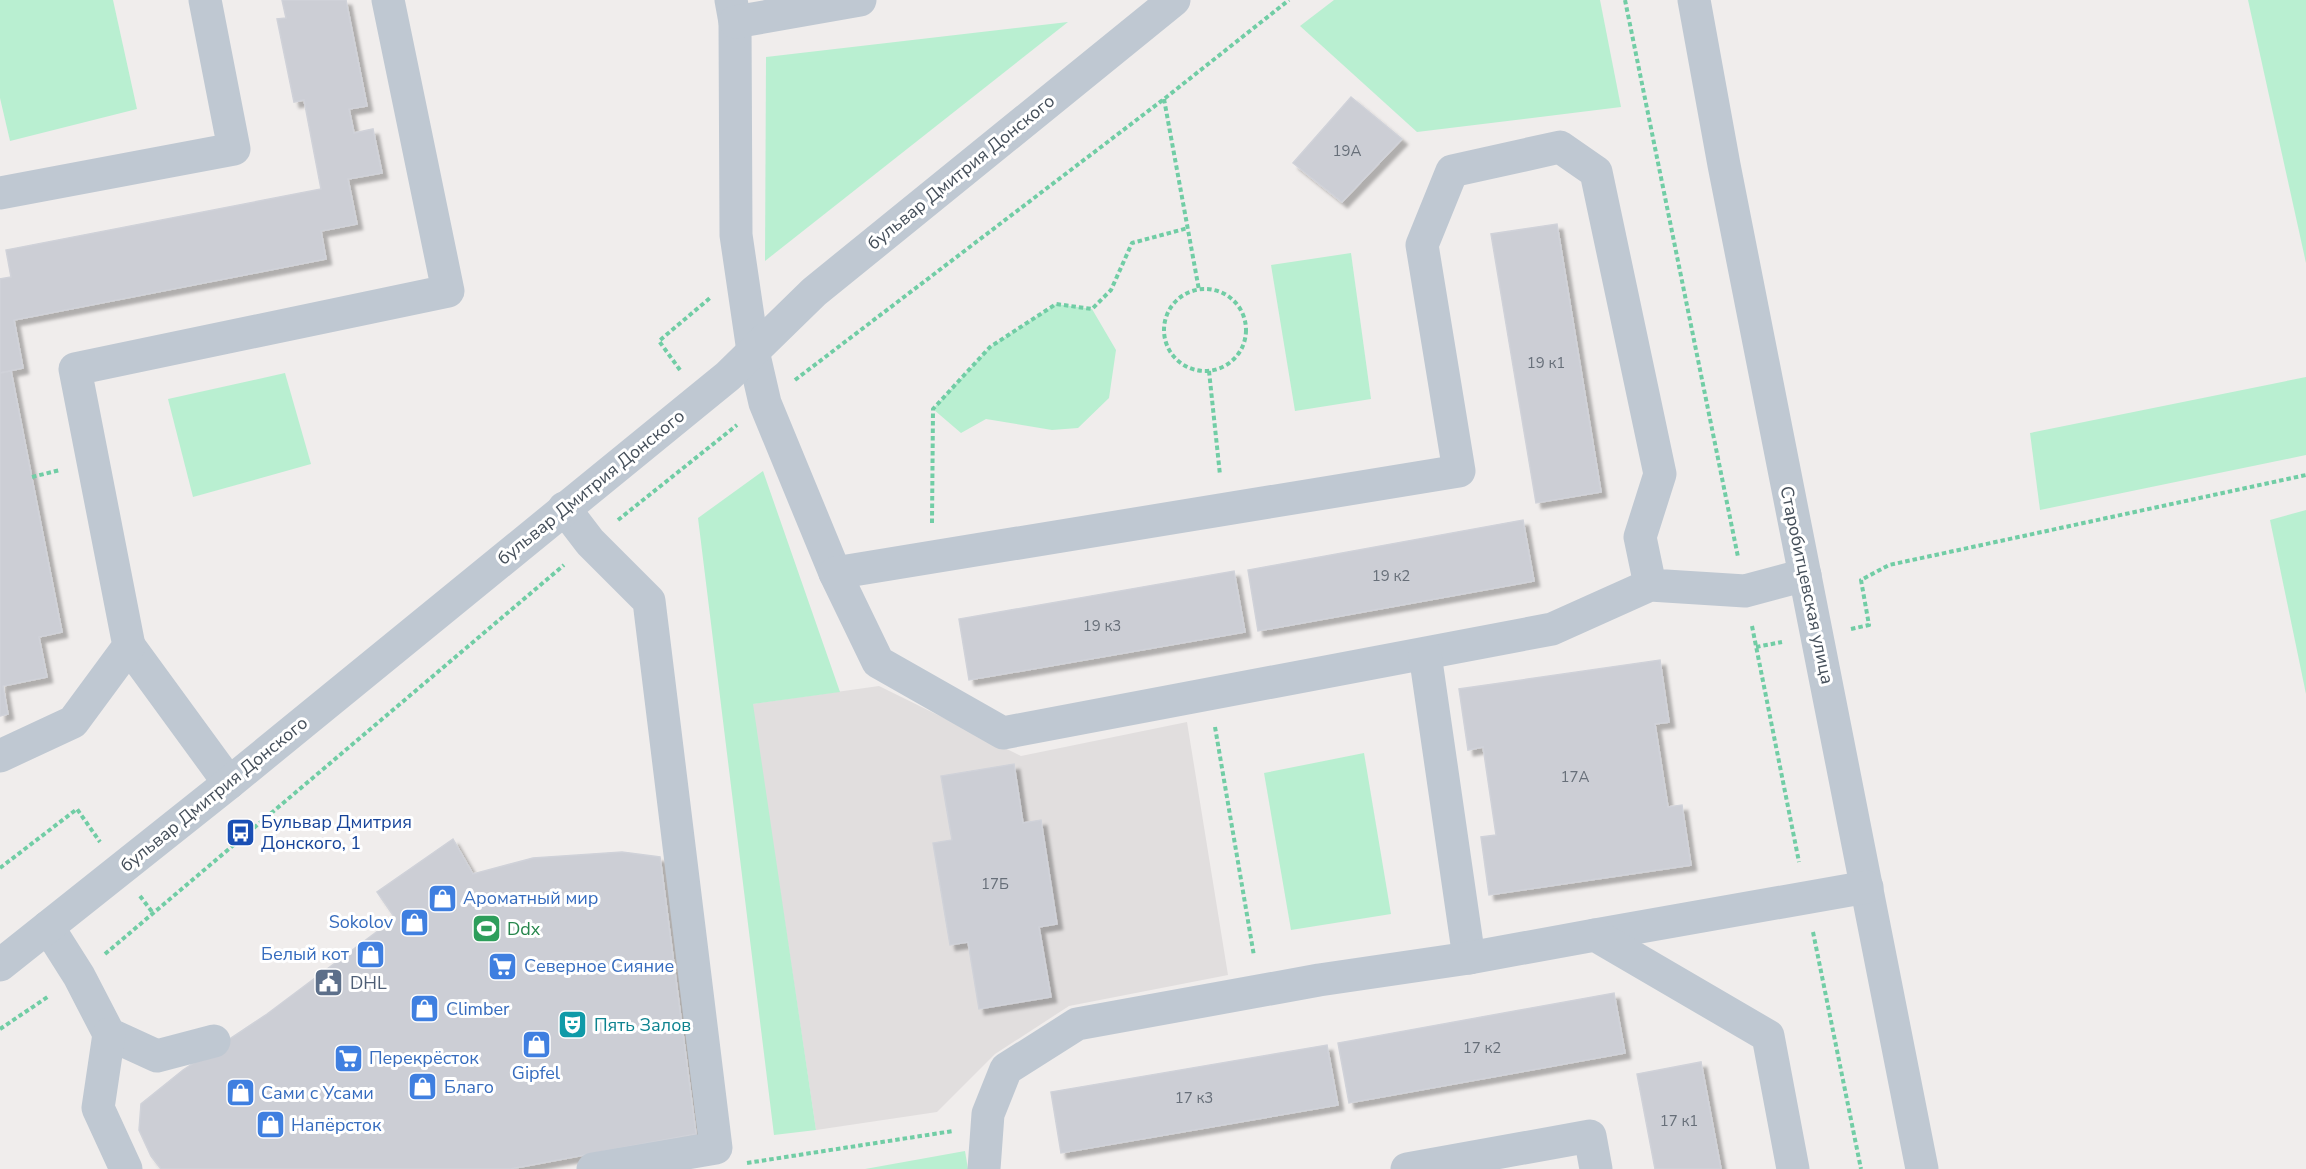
<svg xmlns="http://www.w3.org/2000/svg" width="2306" height="1169" font-family="'Nunito Sans',sans-serif">
<defs>
<filter id="shadow"><feDropShadow dx="5.5" dy="5.5" stdDeviation="1.5" flood-color="#0004"/></filter>
</defs>
<rect width="100%" height="100%" fill="#f0edec"/>
<path fill="#e1dede" d="M879,686L1021,756L1187,722L1228,975L1069,1006L995,1054L937,1112L816,1130L752,704Z"/>
<g fill="#b9efd1">
<path d="M0,0H113L137,109L10,141L0,98Z"/>
<path d="M1334,0H1600L1621,107L1417,132L1300,26Z"/>
<path d="M2248,0H2306V263Z"/>
<path d="M1068,22L765,261L766,57Z"/>
<path d="M1351,253L1371,399L1295,411L1271,265Z"/>
<path d="M1056,304L1092,309L1116,350L1109,398L1078,428L1052,430L986,419L961,433L933,409L990,347Z"/>
<path d="M285,373L311,464L193,497L168,399Z"/>
<path d="M2306,377V455L2040,510L2030,433Z"/>
<path d="M763,471L840,692L753,704L816,1130L774,1135L698,518Z"/>
<path d="M2306,510V694L2270,520Z"/>
<path d="M1364,753L1391,914L1291,930L1264,773Z"/>
<path d="M965,1151L968,1169H865Z"/>
</g>
<g fill="#ccced5" stroke="#d0d2d9" stroke-width="1.5" filter="url(#shadow)">
<path d="M282,0H346L367,106L349,109L354,133L373,129L382,173L348,179L357,224L321,231L326,259L14,320L23,368L0,373V279L11,277L6,250L321,189L304,100L294,102L277,19L286,18Z"/>
<path d="M1351,97L1402,139L1342,202L1293,163Z"/>
<path d="M1557,224L1601,492L1536,503L1491,234Z"/>
<path d="M11,371L62,632L39,637L47,677L3,686L8,714L0,716V373Z"/>
<path d="M1523,520L1534,581L1258,631L1248,570Z"/>
<path d="M1234,571L1245,632L969,680L959,619Z"/>
<path d="M1660,660L1669,722L1655,724L1668,807L1682,805L1691,865L1489,895L1481,837L1496,835L1483,747L1468,750L1459,689Z"/>
<path d="M1014,764L1023,823L1041,820L1057,924L1039,927L1051,997L979,1009L968,942L950,945L933,843L952,840L941,776Z"/>
<path d="M453,839L473,874L533,858L622,852L660,857L696,1134L510,1169H161L151,1156L139,1130L141,1104L183,1070L267,1014L395,918L377,892Z"/>
<path d="M1614,993L1625,1053L1349,1103L1338,1043Z"/>
<path d="M1327,1045L1338,1105L1061,1153L1051,1092Z"/>
<path d="M1701,1062L1721,1169H1655L1637,1074Z"/>
</g>
<g fill="none" stroke-linecap="round" stroke-linejoin="round">
<g stroke="#71cda5" stroke-width="4" stroke-dasharray="4.5 3" stroke-linecap="butt">
<path d="M1625,0L1738,557"/>
<path d="M1164,99L1199,290"/>
<circle cx="1205" cy="330" r="41"/>
<path d="M680,370L659,341L710,298"/>
<path d="M1209,371L1220,475"/>
<path d="M795,380L1164,99L1289,0"/>
<path d="M32,477L60,470"/>
<path d="M618,520L737,425"/>
<path d="M932,523L933,409L990,347L1056,304L1092,309L1111,290L1132,243L1188,228"/>
<path d="M1752,626L1799,862"/>
<path d="M1851,629L1869,625L1861,580L1889,565L2306,475"/>
<path d="M1756,647L1782,642"/>
<path d="M1215,727L1254,956"/>
<path d="M0,868L77,809L100,842"/>
<path d="M140,896L153,913"/>
<path d="M1813,932L1861,1169"/>
<path d="M105,954L564,565"/>
<path d="M0,1029L49,996"/>
<path d="M747,1163L953,1131"/>
</g>
<g stroke="#bfc8d2" stroke-width="33">
<path d="M731,0L735,22L736,235L753,351L765,403L835,573"/>
<path d="M1694,0L1724,165L1922,1169"/>
<path d="M735,22L860,0"/>
<path d="M0,193L234,149L205,0"/>
<path d="M564,508L590,542L649,601L716,1148L593,1169"/>
<path d="M1650,585L1640,537L1660,474L1596,172L1560,147L1452,171L1422,245L1459,471L835,573L878,662L1003,733L1552,629L1650,585L1745,591L1805,575"/>
<path d="M129,646L229,783"/>
<path d="M1425,654L1469,958"/>
<path d="M0,756L73,722L129,646L75,369L448,291L388,0"/>
<path d="M48,927L79,976L109,1034L157,1056L214,1041"/>
<path d="M1595,935L1867,887"/>
<path d="M0,965L229,783L701,398L728,376L814,292L1174,0"/>
<path d="M109,1034L98,1108L126,1169"/>
<path d="M984,1169L988,1114L1006,1069L1077,1024L1319,980L1469,958L1595,935L1768,1036L1793,1169"/>
<path d="M1407,1169L1590,1136L1596,1169"/>
</g>
</g>
<defs>
<symbol id="bus-square" viewBox="-11 -11 22 22"><rect x="-9" y="-9" width="18" height="18" rx="4" fill="#1a4fb4" stroke="#fff"/><path d="M-5-6H5V4H4V6H2V4H-2V6H-4V4H-5ZM-3.5-4V0h7V-4ZM-3.5 1.2v1.5H-2V1.2ZM2 1.2v1.5H3.5V1.2Z" fill="#fff"/></symbol>
<symbol id="shop-square" viewBox="-11 -11 22 22"><rect x="-9" y="-9" width="18" height="18" rx="4" fill="#3f7fe0" stroke="#fff"/><path d="M-5-2.5h2.3a2.7 3.5 0 0 1 5.4 0H5L5.5 6h-11ZM-1.5-2.5h3a1.5 2.3 0 0 0-3 0Z" fill="#fff"/></symbol>
<symbol id="stadium-square" viewBox="-11 -11 22 22"><rect x="-9" y="-9" width="18" height="18" rx="4" fill="#2e9e5b" stroke="#fff"/><path d="M0-5a6.5 5 0 1 0 0 10a6.5 5 0 1 0 0-10ZM-3.5-1.8h7v3.6h-7Z" fill="#fff"/></symbol>
<symbol id="supermarket-square" viewBox="-11 -11 22 22"><rect x="-9" y="-9" width="18" height="18" rx="4" fill="#3f7fe0" stroke="#fff"/><path d="M-6-5.5h2.5l.6 2H6L4.5 2H-2.5L-4.4-4H-6ZM-1.5 3.2a1.3 1.3 0 1 0 .1 0ZM3 3.2a1.3 1.3 0 1 0 .1 0Z" fill="#fff"/></symbol>
<symbol id="civic-square" viewBox="-11 -11 22 22"><rect x="-9" y="-9" width="18" height="18" rx="4" fill="#5c6f8a" stroke="#fff"/><path d="M-.6-6.5H3V-4.5H.6V-3L4-1V1h2V6H-6V1h2V-1L-.6-3ZM-1.2 2.5V6h2.4V2.5Z" fill="#fff"/></symbol>
<symbol id="theatre-square" viewBox="-11 -11 22 22"><rect x="-9" y="-9" width="18" height="18" rx="4" fill="#0f9aa8" stroke="#fff"/><path d="M-5-5.5Q0-4 5-5.5V0Q5 5 0 6Q-5 5-5 0ZM-3.3-2.5H-1v1.5H-3.3ZM1-2.5H3.3v1.5H1ZM-2.8 1Q0 5.5 2.8 1Z" fill="#fff"/></symbol>
</defs>
<g fill-rule="evenodd">
<use href="#bus-square" x="224" y="816" width="33" height="33"/>
<use href="#shop-square" x="426" y="882" width="33" height="33"/>
<use href="#shop-square" x="398" y="906" width="33" height="33"/>
<use href="#stadium-square" x="470" y="912" width="33" height="33"/>
<use href="#shop-square" x="354" y="938" width="33" height="33"/>
<use href="#supermarket-square" x="486" y="950" width="33" height="33"/>
<use href="#civic-square" x="312" y="966" width="33" height="33"/>
<use href="#shop-square" x="408" y="992" width="33" height="33"/>
<use href="#theatre-square" x="556" y="1008" width="33" height="33"/>
<use href="#shop-square" x="520" y="1028" width="33" height="33"/>
<use href="#supermarket-square" x="332" y="1042" width="33" height="33"/>
<use href="#shop-square" x="406" y="1070" width="33" height="33"/>
<use href="#shop-square" x="224" y="1076" width="33" height="33"/>
<use href="#shop-square" x="254" y="1108" width="33" height="33"/>
</g>
<g text-anchor="middle" stroke-width="6" stroke-linejoin="round" paint-order="stroke">
<g font-size="15" fill="#676f79">
<text x="1347" y="156">19А</text>
<text x="1546" y="368">19 к1</text>
<text x="1391" y="581">19 к2</text>
<text x="1102" y="631">19 к3</text>
<text x="1575" y="782">17А</text>
<text x="995" y="889">17Б</text>
<text x="1482" y="1053">17 к2</text>
<text x="1194" y="1103">17 к3</text>
<text x="1679" y="1126">17 к1</text>
</g>
<g font-size="18" fill="#454f5a" stroke="#fff">
<text transform="translate(961 172) rotate(-39)" y="6">бульвар Дмитрия Донского</text>
<text transform="translate(591 487) rotate(-39)" y="6">бульвар Дмитрия Донского</text>
<text transform="translate(1807 585) rotate(78)" y="6">Старобитцевская улица</text>
<text transform="translate(214 794) rotate(-39)" y="6">бульвар Дмитрия Донского</text>
</g>
<g font-size="18" fill="#164399" stroke="#fff" text-anchor="start">
<text x="261" y="828">Бульвар Дмитрия<tspan x="261" dy="21">Донского, 1</tspan></text>
</g>
<g font-size="18" fill="#366cbe" stroke="#fff" text-anchor="start">
<text x="463" y="904">Ароматный мир</text>
<text x="393" y="928" text-anchor="end">Sokolov</text>
<text x="349" y="960" text-anchor="end">Белый кот</text>
<text x="524" y="972">Северное Сияние</text>
<text x="446" y="1015">Climber</text>
<text x="369" y="1064">Перекрёсток</text>
<text x="536" y="1079" text-anchor="middle">Gipfel</text>
<text x="444" y="1093">Благо</text>
<text x="261" y="1099">Сами с Усами</text>
<text x="291" y="1131">Напёрсток</text>
</g>
<g font-size="18" fill="#27864d" stroke="#fff" text-anchor="start">
<text x="507" y="935">Ddx</text>
</g>
<g font-size="18" fill="#4e5e75" stroke="#fff" text-anchor="start">
<text x="350" y="989">DHL</text>
</g>
<g font-size="18" fill="#0d838f" stroke="#fff" text-anchor="start">
<text x="594" y="1031">Пять Залов</text>
</g>
</g>
</svg>
